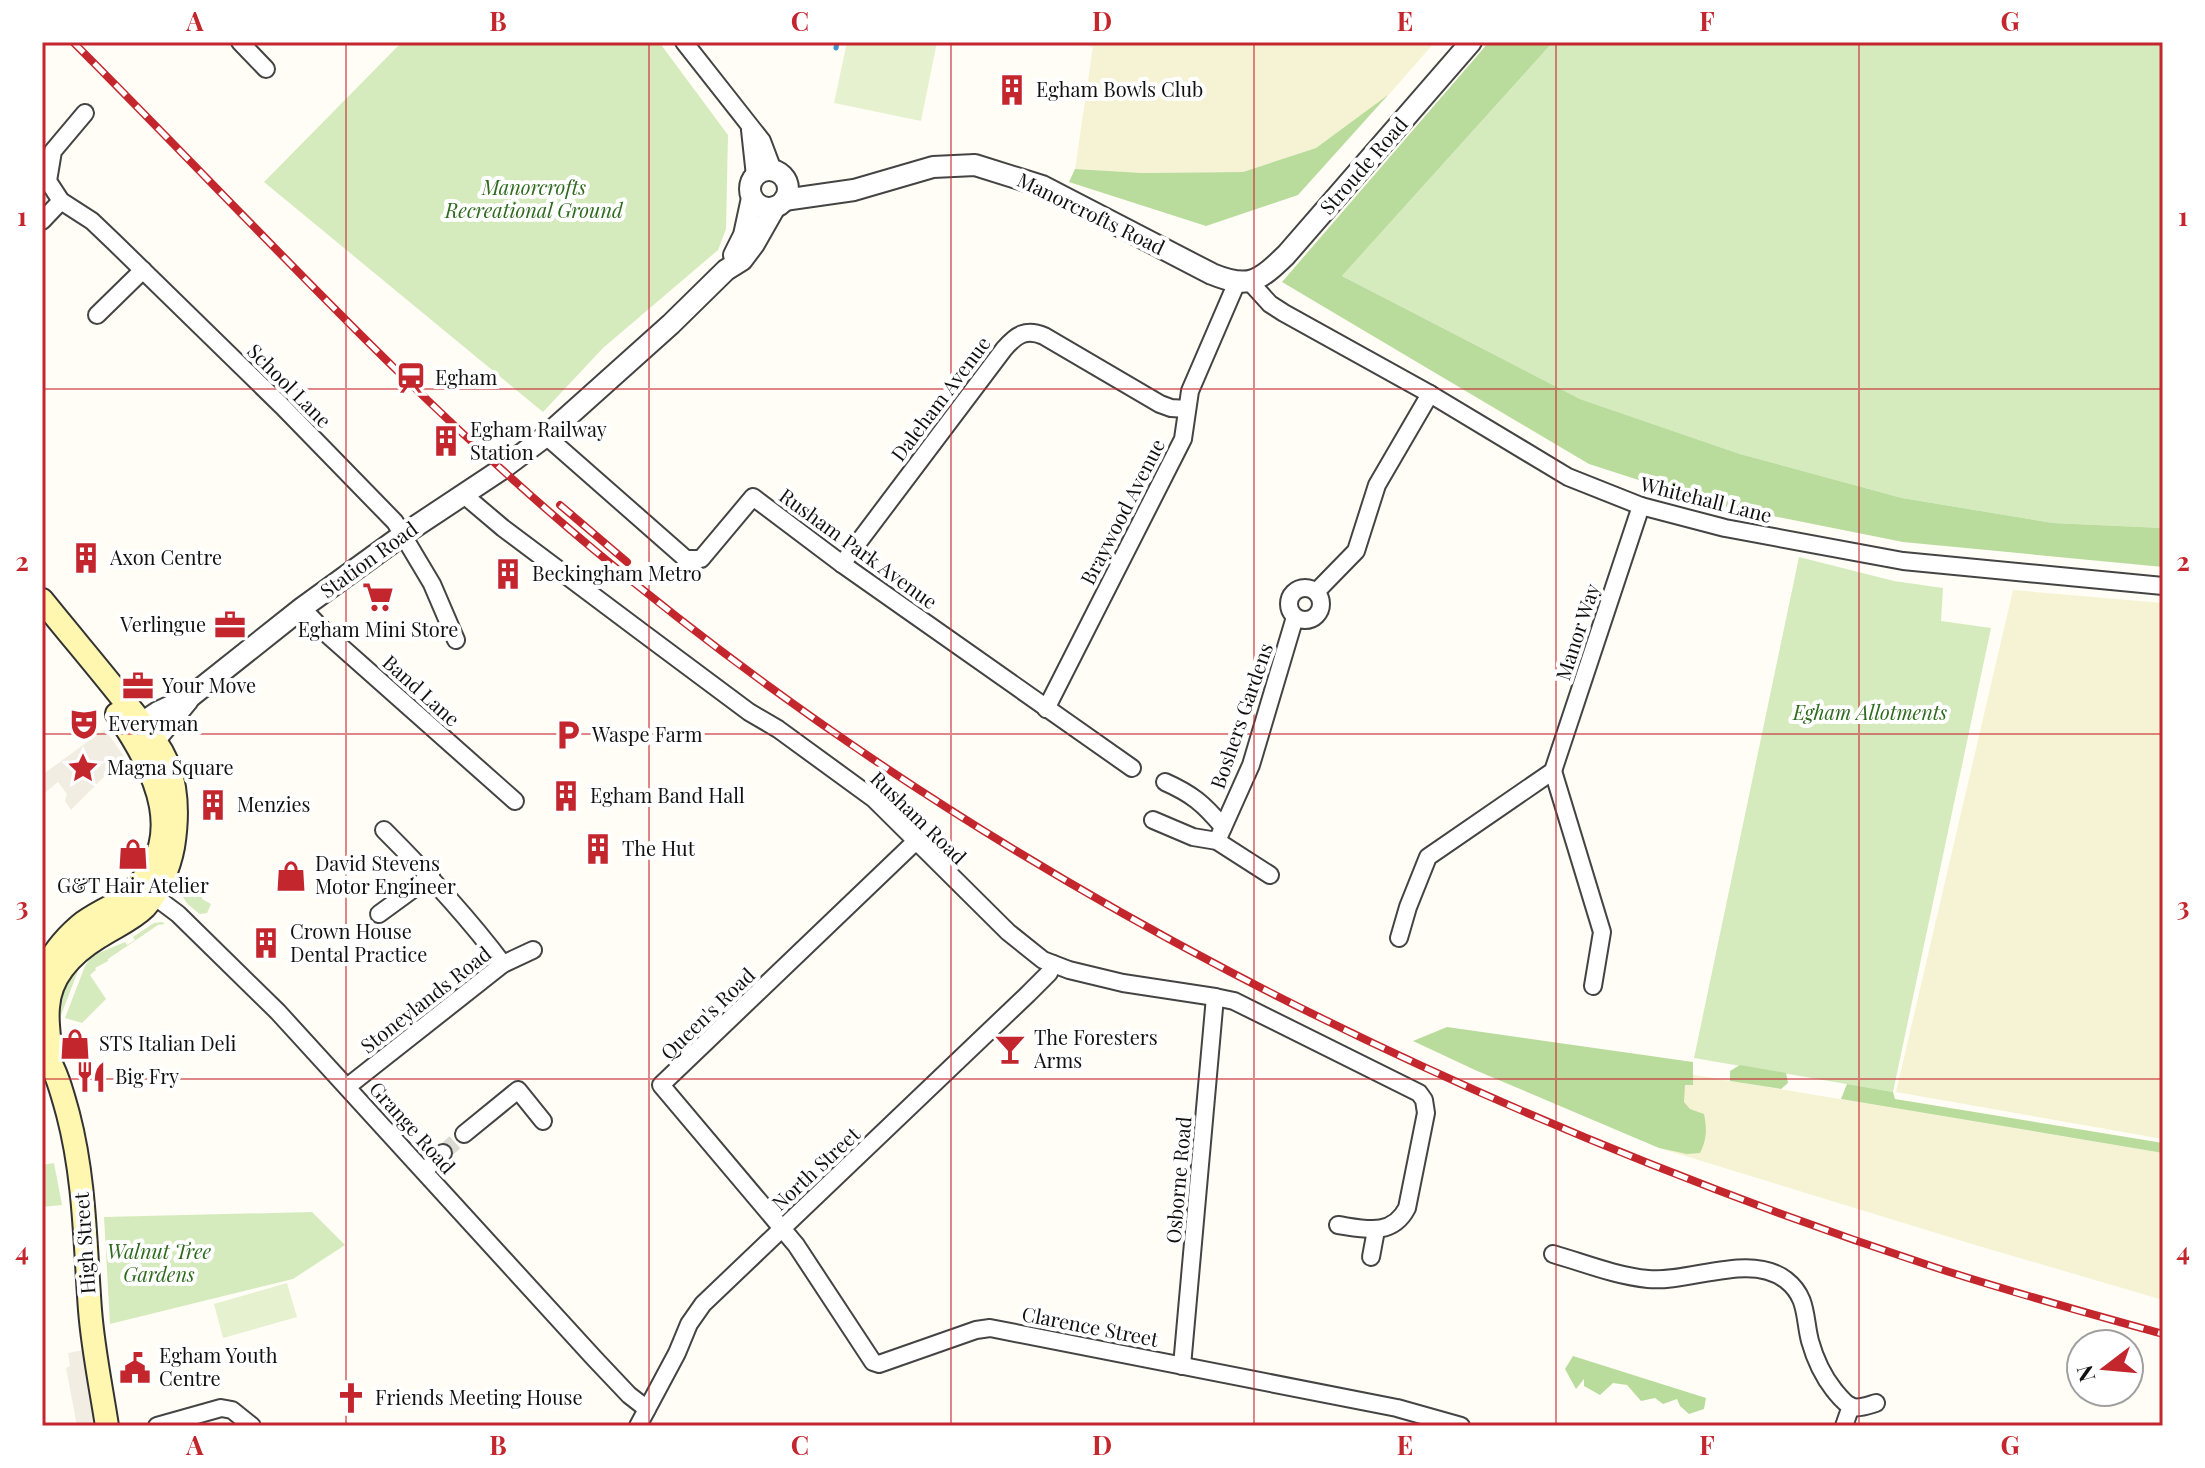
<svg xmlns="http://www.w3.org/2000/svg" width="2205" height="1468" font-family="'Playfair Display',serif">
<rect width="100%" height="100%" fill="#fffdf5"/>
<g fill="#f6f3d4">
<path d="M1075,42H1435L1385,99L1316,148L1243,172L1142,173L1075,169L1093,47Z"/>
<path d="M2013,590L2163,603V1139L1896,1092Z"/>
<path d="M1677,1072L2163,1153V1300L1972,1244L1659,1148Z"/>
</g>
<g fill="#d5ebbd">
<path d="M402,42H659L728,135L726,229L718,250L603,348L543,412L264,182Z"/>
<path d="M1553,42H2163V528L2053,523L1902,498L1740,454L1580,399L1342,276Z"/>
<path d="M1799,557L1894,581L1943,588L1941,621L1991,628L1893,1092L1694,1058Z"/>
<path d="M180,883L202,887V899L211,904L207,913L200,914C185,902 183,902 180,883Z"/>
<path d="M162,922L165,924L158,925L108,959V961L95,968L96,970L90,975L106,999L82,1023L65,1018L85,966L90,959L94,955L125,942L127,945L135,940L133,937L154,923Z"/>
<path d="M74,964L79,968L60,1018L53,1017L55,1003Z"/>
<path d="M54,1163L62,1205L42,1207V1165Z"/>
<path d="M312,1212L345,1245L293,1279L110,1324L104,1217Z"/>
</g>
<g fill="#b9dc9c">
<path d="M1489,42H1553L1342,276L1580,399L1740,454L1902,498L2053,523L2163,528V567L1903,542L1713,504L1589,464L1282,282Z"/>
<path d="M1388,95L1298,195L1206,226L1069,182L1075,169L1142,173L1243,172L1316,148Z"/>
<path d="M1447,1027L1693,1062V1085H1685L1684,1102L1690,1109L1704,1114C1707,1129 1707,1139 1700,1153L1687,1154L1659,1148L1475,1070L1413,1041Z"/>
<path d="M1740,1065L1786,1073L1788,1083L1781,1089L1730,1081V1071Z"/>
<path d="M1847,1084L1893,1092L1895,1099L2163,1143V1153L1841,1099Z"/>
<path d="M1573,1356L1706,1398L1704,1409L1689,1414L1680,1406L1677,1399L1663,1404L1655,1398L1641,1401L1627,1385L1613,1383L1600,1395L1584,1386V1379L1576,1389L1565,1369Z"/>
</g>
<g fill="#e6f2cf">
<path d="M847,42H937L921,121L834,103Z"/>
<path d="M287,1283L297,1317L223,1338L214,1304Z"/>
</g>
<g fill="#f1ede2">
<path d="M105,729L127,761L121,760L71,810L65,801L67,794L58,782L42,795V775Z"/>
<path d="M83,1350L98,1426H77L66,1368L70,1366L68,1353Z"/>
</g>
<g fill="none" stroke-linecap="round" stroke-linejoin="round">
<path stroke="#3f96cf" stroke-width="5" d="M836,48L837,42"/>
<path stroke="#dbdad3" stroke-width="16" stroke-dasharray="16 8" stroke-linecap="butt" d="M443,1153L464,1134"/>
<defs>
<g id="minor">
<path d="M240,42L266,69"/>
<path d="M684,42L762,141L773,170"/>
<path d="M85,113L53,151L48,181L61,201L92,221L114,242L282,406L395,522L432,584L456,640"/>
<path d="M750,130L755,176"/>
<path d="M42,221L61,201"/>
<path d="M1250,282L1270,304L1284,313L1430,394L1568,477L1641,506L1725,528L1903,561L2163,586"/>
<path d="M97,315L143,270"/>
<path d="M546,436L686,559H701L753,497L842,564L1132,768"/>
<path d="M464,495L503,528L639,630L749,712L778,729L874,799L1008,932L1043,960L1069,970L1123,983L1215,997L1234,1001L1419,1093L1424,1100L1426,1113L1407,1208C1392,1237 1365,1229 1338,1225"/>
<path d="M842,564L1004,349C1016,335 1026,328 1044,336L1160,404L1171,408L1187,409"/>
<circle cx="1305" cy="604" r="16"/>
<path d="M1316,592L1356,551L1377,485L1430,394"/>
<path d="M302,608L329,636L515,801"/>
<path d="M1046,709L1183,439L1190,391L1237,282"/>
<path d="M1553,771L1602,932L1593,986"/>
<path d="M1165,782C1192,794 1204,804 1223,827"/>
<path d="M1153,820L1193,837L1217,841L1270,875"/>
<path d="M384,830C427,873 467,916 503,964"/>
<path d="M916,841L661,1085L796,1245L873,1362L879,1364L976,1330L990,1328L1397,1408L1461,1426"/>
<path d="M1217,841L1251,765L1295,617"/>
<path d="M146,890L178,914L278,1012L594,1358L629,1395L647,1409"/>
<path d="M379,914L431,876"/>
<path d="M1399,938L1408,907L1428,857L1553,771L1641,506"/>
<path d="M347,1087L503,964L533,950"/>
<path d="M464,1134L518,1090L543,1121"/>
<path d="M424,1171L443,1153"/>
<path d="M1553,1254C1584,1263 1616,1276 1648,1279C1690,1283 1750,1252 1786,1280C1808,1297 1804,1318 1810,1341C1815,1359 1823,1376 1834,1390C1839,1396 1845,1404 1852,1407C1860,1409 1869,1405 1876,1403"/>
<path d="M1371,1257L1376,1230"/>
<path d="M1182,1366L1215,997"/>
<path d="M157,1426L221,1408L232,1410L252,1426"/>
<path d="M638,1426L677,1353L689,1324L703,1304L1028,994L1049,973L1053,964"/>
<path d="M1844,1426L1851,1406"/>
</g>
<g id="tertiary">
<circle cx="769" cy="189" r="19"/>
<path d="M784,200L854,190L933,167L975,165L1042,186L1212,274C1249,289 1258,282 1286,255L1471,42"/>
<path d="M734,255L744,235L752,198"/>
<path d="M131,730L158,712L190,697L302,608L404,534L502,469L546,436L671,324L726,270L742,260L754,244L775,207"/>
<path d="M142,750L154,741L188,700"/>
</g>
<g id="secondary">
<path d="M42,600C71,636 101,671 130,708C141,722 153,737 162,752C178,781 178,816 173,847C169,868 159,892 145,907C132,920 114,927 99,937C73,953 50,975 48,1007C46,1025 51,1044 51,1062"/>
<path d="M42,975C50,957 64,939 79,926C93,914 112,908 126,896C193,843 155,769 117,714"/>
<path d="M44,1051C56,1070 62,1092 68,1114C85,1179 85,1244 90,1310C93,1349 101,1387 107,1426"/>
</g>
</defs>
<use href="#minor" stroke="#444" stroke-width="20"/>
<use href="#tertiary" stroke="#444" stroke-width="24"/>
<use href="#secondary" stroke="#333" stroke-width="26"/>
<use href="#minor" stroke="#fff" stroke-width="16"/>
<use href="#tertiary" stroke="#fff" stroke-width="20"/>
<use href="#secondary" stroke="#fff6b0" stroke-width="22"/>
<defs>
<g id="rail">
<path d="M73,42C244,213 407,394 593,549C988,879 1448,1106 1934,1267C2010,1292 2087,1313 2163,1334"/>
<path d="M560,505L627,562"/>
</g>
</defs>
<use href="#rail" stroke="#c4262e" stroke-width="8"/>
<use href="#rail" stroke="#fff" stroke-width="5" stroke-dasharray="15" stroke-linecap="butt"/>
</g>
<path fill="none" stroke="#c4262e" stroke-width="2" stroke-opacity="0.55" d="M346,42V1426M649,42V1426M951,42V1426M1254,42V1426M1556,42V1426M1859,42V1426M42,389H2163M42,734H2163M42,1079H2163"/>
<defs>
<symbol id="building-bare" viewBox="-9 -9 18 18"><path d="M-4-6H4V6H1V3H-1V6H-4ZM-2.5-4.3h1.7v1.8h-1.7ZM.8-4.3h1.7v1.8H.8ZM-2.5-1h1.7V.8h-1.7ZM.8-1h1.7V.8H.8Z" fill="#c4262e" stroke="#fff" stroke-width="2.5" paint-order="stroke"/></symbol>
<symbol id="station-bare" viewBox="-9 -9 18 18"><path d="M-3-6H3Q5-6 5-4V2Q5 4 3 4L4.5 6H3L1.5 4h-3L-3 6H-4.5L-3 4Q-5 4-5 2V-4Q-5-6-3-6ZM-3.5-4v3h7v-3ZM-3.5 1v1.5H-2V1ZM2 1v1.5H3.5V1Z" fill="#c4262e" stroke="#fff" stroke-width="2.5" paint-order="stroke"/></symbol>
<symbol id="supermarket-bare" viewBox="-9 -9 18 18"><path d="M-6-5.5h2.5l.6 2H6L4.5 2H-2.5L-4.4-4H-6ZM-1.5 3.2a1.3 1.3 0 1 0 .1 0ZM3 3.2a1.3 1.3 0 1 0 .1 0Z" fill="#c4262e" stroke="#fff" stroke-width="2.5" paint-order="stroke"/></symbol>
<symbol id="office-bare" viewBox="-9 -9 18 18"><path d="M-6-3h4V-5.5h4V-3h4V5H-6ZM-1-4.5V-3h2v-1.5ZM-6 0V1H6V0Z" fill="#c4262e" stroke="#fff" stroke-width="2.5" paint-order="stroke"/></symbol>
<symbol id="theatre-bare" viewBox="-9 -9 18 18"><path d="M-5-5.5Q0-4 5-5.5V0Q5 5 0 6Q-5 5-5 0ZM-3.3-2.5H-1v1.5H-3.3ZM1-2.5H3.3v1.5H1ZM-2.8 1Q0 5.5 2.8 1Z" fill="#c4262e" stroke="#fff" stroke-width="2.5" paint-order="stroke"/></symbol>
<symbol id="parking-bare" viewBox="-9 -9 18 18"><path d="M-3.5-5.5H1a3.5 3.5 0 0 1 0 7H-1V5.5H-3.5ZM-1-3.4V-.6H.8a1.4 1.4 0 0 0 0-2.8Z" fill="#c4262e" stroke="#fff" stroke-width="2.5" paint-order="stroke"/></symbol>
<symbol id="sight-bare" viewBox="-9 -9 18 18"><path d="M0-6L1.8-2.2L6-1.7L2.9 1.2L3.7 5.4L0 3.3L-3.7 5.4L-2.9 1.2L-6-1.7L-1.8-2.2Z" fill="#c4262e" stroke="#fff" stroke-width="2.5" paint-order="stroke"/></symbol>
<symbol id="shop-bare" viewBox="-9 -9 18 18"><path d="M-5-2.5h2.3a2.7 3.5 0 0 1 5.4 0H5L5.5 6h-11ZM-1.5-2.5h3a1.5 2.3 0 0 0-3 0Z" fill="#c4262e" stroke="#fff" stroke-width="2.5" paint-order="stroke"/></symbol>
<symbol id="bar-bare" viewBox="-9 -9 18 18"><path d="M-6-5H6L.8 .8V4.5H3.5V6h-7V4.5H-.8V.8Z" fill="#c4262e" stroke="#fff" stroke-width="2.5" paint-order="stroke"/></symbol>
<symbol id="restaurant-bare" viewBox="-9 -9 18 18"><path d="M-5-6h1v4h1v-4h1v4h1v-4h1v5L-1.5 .5V6h-2V.5L-5-1ZM5-6V6H3V1.5H1.5Q1.5-4 5-6Z" fill="#c4262e" stroke="#fff" stroke-width="2.5" paint-order="stroke"/></symbol>
<symbol id="civic-bare" viewBox="-9 -9 18 18"><path d="M-.6-6.5H3V-4.5H.6V-3L4-1V1h2V6H-6V1h2V-1L-.6-3ZM-1.2 2.5V6h2.4V2.5Z" fill="#c4262e" stroke="#fff" stroke-width="2.5" paint-order="stroke"/></symbol>
<symbol id="church-bare" viewBox="-9 -9 18 18"><path d="M-1.2-6h2.4v3.5h3.3v2.4h-3.3V6h-2.4V-.1h-3.3v-2.4h3.3Z" fill="#c4262e" stroke="#fff" stroke-width="2.5" paint-order="stroke"/></symbol>
</defs>
<g fill-rule="evenodd">
<use href="#building-bare" x="990" y="68" width="44" height="44"/>
<use href="#station-bare" x="389" y="356" width="44" height="44"/>
<use href="#building-bare" x="424" y="419" width="44" height="44"/>
<use href="#building-bare" x="64" y="536" width="44" height="44"/>
<use href="#building-bare" x="486" y="552" width="44" height="44"/>
<use href="#supermarket-bare" x="356" y="575" width="44" height="44"/>
<use href="#office-bare" x="208" y="603" width="44" height="44"/>
<use href="#office-bare" x="116" y="664" width="44" height="44"/>
<use href="#theatre-bare" x="62" y="702" width="44" height="44"/>
<use href="#parking-bare" x="546" y="713" width="44" height="44"/>
<use href="#sight-bare" x="61" y="746" width="44" height="44"/>
<use href="#building-bare" x="544" y="774" width="44" height="44"/>
<use href="#building-bare" x="191" y="783" width="44" height="44"/>
<use href="#building-bare" x="576" y="827" width="44" height="44"/>
<use href="#shop-bare" x="111" y="832" width="44" height="44"/>
<use href="#shop-bare" x="269" y="854" width="44" height="44"/>
<use href="#building-bare" x="244" y="921" width="44" height="44"/>
<use href="#shop-bare" x="53" y="1022" width="44" height="44"/>
<use href="#bar-bare" x="988" y="1027" width="44" height="44"/>
<use href="#restaurant-bare" x="69" y="1055" width="44" height="44"/>
<use href="#civic-bare" x="113" y="1346" width="44" height="44"/>
<use href="#church-bare" x="329" y="1376" width="44" height="44"/>
</g>
<g text-anchor="middle" stroke-width="8" stroke-linejoin="round" paint-order="stroke">
<g font-size="20" fill="#111" stroke="#fff" text-anchor="start">
<text x="1036" y="97">Egham Bowls Club</text>
<text x="435" y="385">Egham</text>
<text x="470" y="437">Egham Railway<tspan x="470" dy="23">Station</tspan></text>
<text x="110" y="565">Axon Centre</text>
<text x="532" y="581">Beckingham Metro</text>
<text x="206" y="632" text-anchor="end">Verlingue</text>
<text x="378" y="637" text-anchor="middle">Egham Mini Store</text>
<text x="162" y="693">Your Move</text>
<text x="108" y="731">Everyman</text>
<text x="592" y="742">Waspe Farm</text>
<text x="107" y="775">Magna Square</text>
<text x="590" y="803">Egham Band Hall</text>
<text x="237" y="812">Menzies</text>
<text x="622" y="856">The Hut</text>
<text x="315" y="871">David Stevens<tspan x="315" dy="23">Motor Engineer</tspan></text>
<text x="133" y="893" text-anchor="middle">G&amp;T Hair Atelier</text>
<text x="290" y="939">Crown House<tspan x="290" dy="23">Dental Practice</tspan></text>
<text x="1034" y="1045">The Foresters<tspan x="1034" dy="23">Arms</tspan></text>
<text x="99" y="1051">STS Italian Deli</text>
<text x="115" y="1084">Big Fry</text>
<text x="159" y="1363">Egham Youth<tspan x="159" dy="23">Centre</tspan></text>
<text x="375" y="1405">Friends Meeting House</text>
</g>
<g font-size="20" fill="#111" stroke="#fff">
<text transform="translate(1364 166) rotate(-49)" y="7">Stroude Road</text>
<text transform="translate(1091 214) rotate(26)" y="7">Manorcrofts Road</text>
<text transform="translate(289 386) rotate(45)" y="7">School Lane</text>
<text transform="translate(941 399) rotate(-53)" y="7">Daleham Avenue</text>
<text transform="translate(1706 500) rotate(14)" y="7">Whitehall Lane</text>
<text transform="translate(1123 512) rotate(-63)" y="7">Braywood Avenue</text>
<text transform="translate(858 549) rotate(36)" y="7">Rusham Park Avenue</text>
<text transform="translate(369 560) rotate(-36)" y="7">Station Road</text>
<text transform="translate(1578 632) rotate(-72)" y="7">Manor Way</text>
<text transform="translate(421 691) rotate(42)" y="7">Band Lane</text>
<text transform="translate(1242 716) rotate(-71)" y="7">Boshers Gardens</text>
<text transform="translate(918 818) rotate(44)" y="7">Rusham Road</text>
<text transform="translate(426 1000) rotate(-38)" y="7">Stoneylands Road</text>
<text transform="translate(708 1014) rotate(-44)" y="7">Queen's Road</text>
<text transform="translate(412 1128) rotate(48)" y="7">Grange Road</text>
<text transform="translate(816 1169) rotate(-43)" y="7">North Street</text>
<text transform="translate(1179 1180) rotate(-85)" y="7">Osborne Road</text>
<text transform="translate(85 1243) rotate(-94)" y="7">High Street</text>
<text transform="translate(1090 1327) rotate(11)" y="7">Clarence Street</text>
</g>
<g font-size="20" font-style="italic" fill="#2f6b1f" stroke="#fff">
<text x="534" y="195">Manorcrofts<tspan x="534" dy="23">Recreational Ground</tspan></text>
<text x="1870" y="720">Egham Allotments</text>
<text x="159" y="1259">Walnut Tree<tspan x="159" dy="23">Gardens</tspan></text>
</g>
</g>
<rect width="2205" height="1468" fill="none" stroke="#ffffff" stroke-width="88"/>
<g transform="translate(2105 1368) rotate(254)"><circle r="38" fill="#ffffff" stroke="#a0a0a0" stroke-width="2"/>
<path d="M0-6L14 30L0 20L-14 30Z" fill="#c4262e"/>
<text y="-12" font-size="22" font-weight="bold" text-anchor="middle" fill="#111111">N</text>
</g>
<rect x="44" y="44" width="2117" height="1380" fill="none" stroke="#c4262e" stroke-width="3"/>
<g font-size="26" text-anchor="middle" font-weight="bold" fill="#c4262e">
<text x="195" y="31">A</text>
<text x="498" y="31">B</text>
<text x="800" y="31">C</text>
<text x="1102" y="31">D</text>
<text x="1405" y="31">E</text>
<text x="1707" y="31">F</text>
<text x="2010" y="31">G</text>
<text x="22" y="226">1</text>
<text x="2183" y="226">1</text>
<text x="22" y="571">2</text>
<text x="2183" y="571">2</text>
<text x="22" y="916">3</text>
<text x="2183" y="916">3</text>
<text x="22" y="1261">4</text>
<text x="2183" y="1261">4</text>
<text x="195" y="1455">A</text>
<text x="498" y="1455">B</text>
<text x="800" y="1455">C</text>
<text x="1102" y="1455">D</text>
<text x="1405" y="1455">E</text>
<text x="1707" y="1455">F</text>
<text x="2010" y="1455">G</text>
</g>
</svg>
